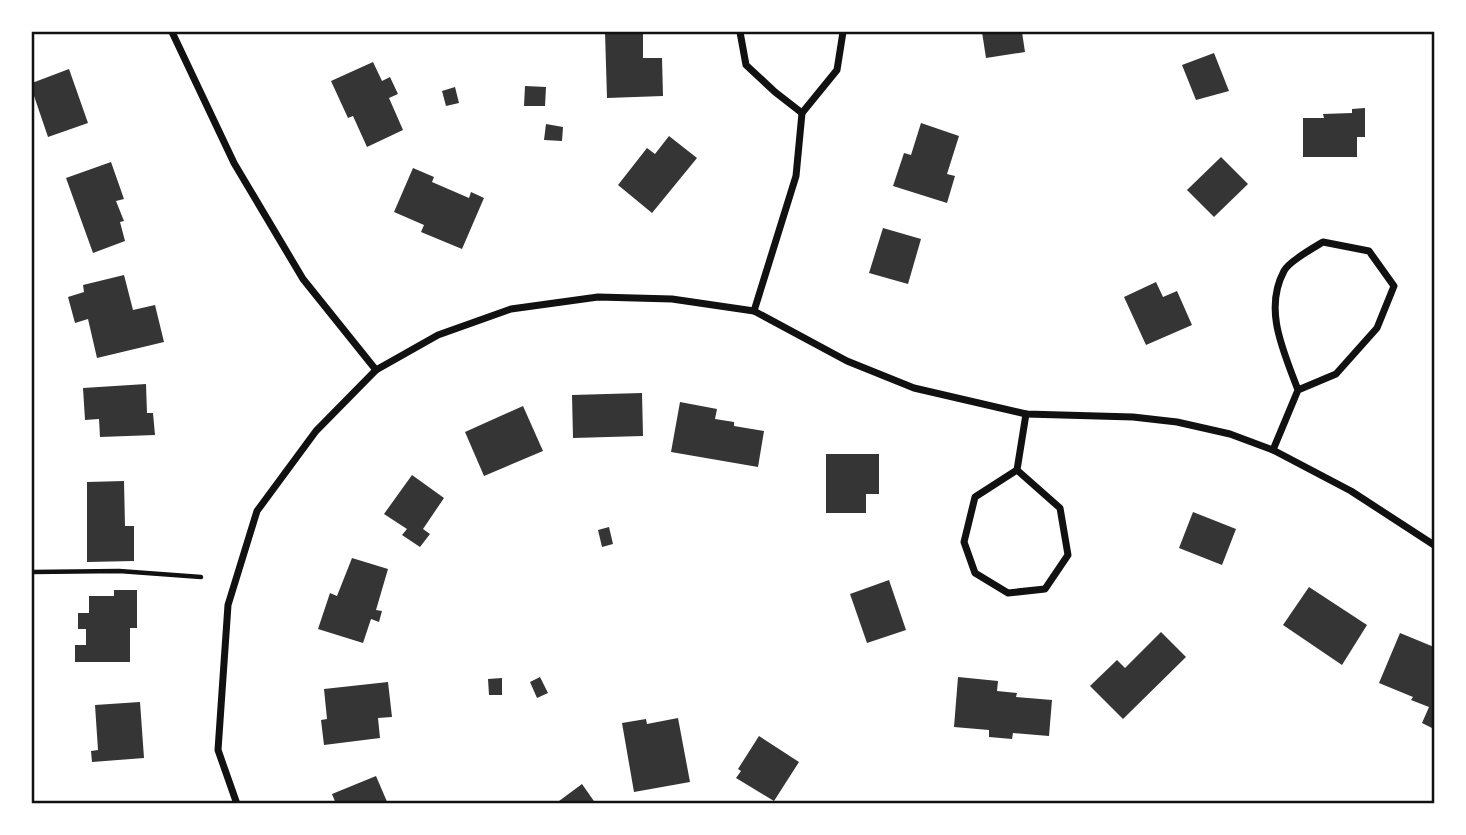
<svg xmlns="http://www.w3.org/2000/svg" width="1466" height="835" font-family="Quicksand,sans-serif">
<rect width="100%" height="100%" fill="#fff"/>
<g fill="#353535">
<path d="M605,32H643V58H662L663,96L607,98Z"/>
<path d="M982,32H1022L1025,52L986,58Z"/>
<path d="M1214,53L1229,91L1196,100L1182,65Z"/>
<path d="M373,62L382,81L390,77L398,94L389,98L403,130L367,147L353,116L348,118L331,81Z"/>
<path d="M69,69L88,123L48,137L32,90V83Z"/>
<path d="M525,86L546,87L545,106H524Z"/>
<path d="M455,87L459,103L446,106L442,91Z"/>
<path d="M1365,108V137H1357V157H1303V118H1324L1323,114L1352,113V109Z"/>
<path d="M921,123L959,136L947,174L955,176L947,203L893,186L904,153L911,155Z"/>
<path d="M546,124L563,127L562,141L544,140Z"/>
<path d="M669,136L697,158L652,213L618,185L647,148L655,154Z"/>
<path d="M1221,157L1248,184L1214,217L1187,190Z"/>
<path d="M111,162L124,199L116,201L124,221L120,222L125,241L93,253L66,178Z"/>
<path d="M413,168L434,177L432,182L469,198L471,192L484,198L462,249L421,232L424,225L394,212Z"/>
<path d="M883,228L921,239L908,284L869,273Z"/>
<path d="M124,275L133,310L155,305L164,342L97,358L88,319L75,323L68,297L84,292L83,285Z"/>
<path d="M1156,282L1163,297L1177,291L1192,325L1146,345L1124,297Z"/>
<path d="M146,384L147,413H153L155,435L100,437L99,419L85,420L83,388Z"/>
<path d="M642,393L643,436L573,438L572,395Z"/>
<path d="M680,402L717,409L715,419L734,422V426L764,431L758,467L671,452Z"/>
<path d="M523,406L543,451L484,476L465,432Z"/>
<path d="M826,454H879V494H866V513H826Z"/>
<path d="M412,475L444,498L423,529L430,534L420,547L402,535L407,529L384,514Z"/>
<path d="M124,481L125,526H134V561L87,562V482Z"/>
<path d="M1193,512L1236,529L1222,565L1179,548Z"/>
<path d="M609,527L613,544L602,547L598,530Z"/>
<path d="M352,558L388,569L376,610L382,611L379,622L371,619L363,643L318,629L330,593L337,596Z"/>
<path d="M889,580L906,630L867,643L850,594Z"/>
<path d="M1309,587L1367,625L1342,665L1283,625Z"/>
<path d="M114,590H137V628H130V662H75V645H86V629H78V613H89V596H114Z"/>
<path d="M1161,632L1186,657L1123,719L1090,686L1117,660L1125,668Z"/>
<path d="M1400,633L1434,647L1432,659L1434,660V729L1422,723L1429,707L1411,700L1413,697L1379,683Z"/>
<path d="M540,677L548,693L537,698L530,682Z"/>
<path d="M958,677L998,681L997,691L1017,693L1016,697L1052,700L1049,736L1013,733L1012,739L989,737V730L954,727Z"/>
<path d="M502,678V695H489L488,679Z"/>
<path d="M388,682L392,717L378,718L380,738L324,745L321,720L327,719L324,689Z"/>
<path d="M140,702L144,758L92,762L91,751L98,750L95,705Z"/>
<path d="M678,718L690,782L634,792L622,723L646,719L647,724Z"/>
<path d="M759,736L799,762L774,801L736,778L741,771L738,769Z"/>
<path d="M376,776L388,804H336L332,794Z"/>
<path d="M582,784L596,804H555Z"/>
</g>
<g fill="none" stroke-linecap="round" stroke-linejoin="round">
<path stroke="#111" stroke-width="4.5" d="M32,572L119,571L201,577"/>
<g stroke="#111" stroke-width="7">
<path d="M172,32L234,163L303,279L376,370"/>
<path d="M740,32L746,65L775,92L802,113"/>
<path d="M754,311L796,176L802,113L837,70L843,32"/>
<path d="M1273,450L1298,390L1336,374L1377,328L1394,286L1369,251L1323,242C1313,248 1288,262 1284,271C1263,310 1284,352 1298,390"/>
<path d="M1017,470L1060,508L1068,555L1045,589L1008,593L975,573L964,542L975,497L1017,470L1026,414"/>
<path d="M237,804L218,750L228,605L257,511L316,431L376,370L438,335L511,309L598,297L672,299L754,311L847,361L914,388L1026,414L1133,417L1177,422L1230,434L1273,450L1351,491L1434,545"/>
</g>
</g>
<rect width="1466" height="835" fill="none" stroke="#ffffff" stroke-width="66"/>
<rect x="33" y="33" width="1400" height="769" fill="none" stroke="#111" stroke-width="2.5"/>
</svg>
